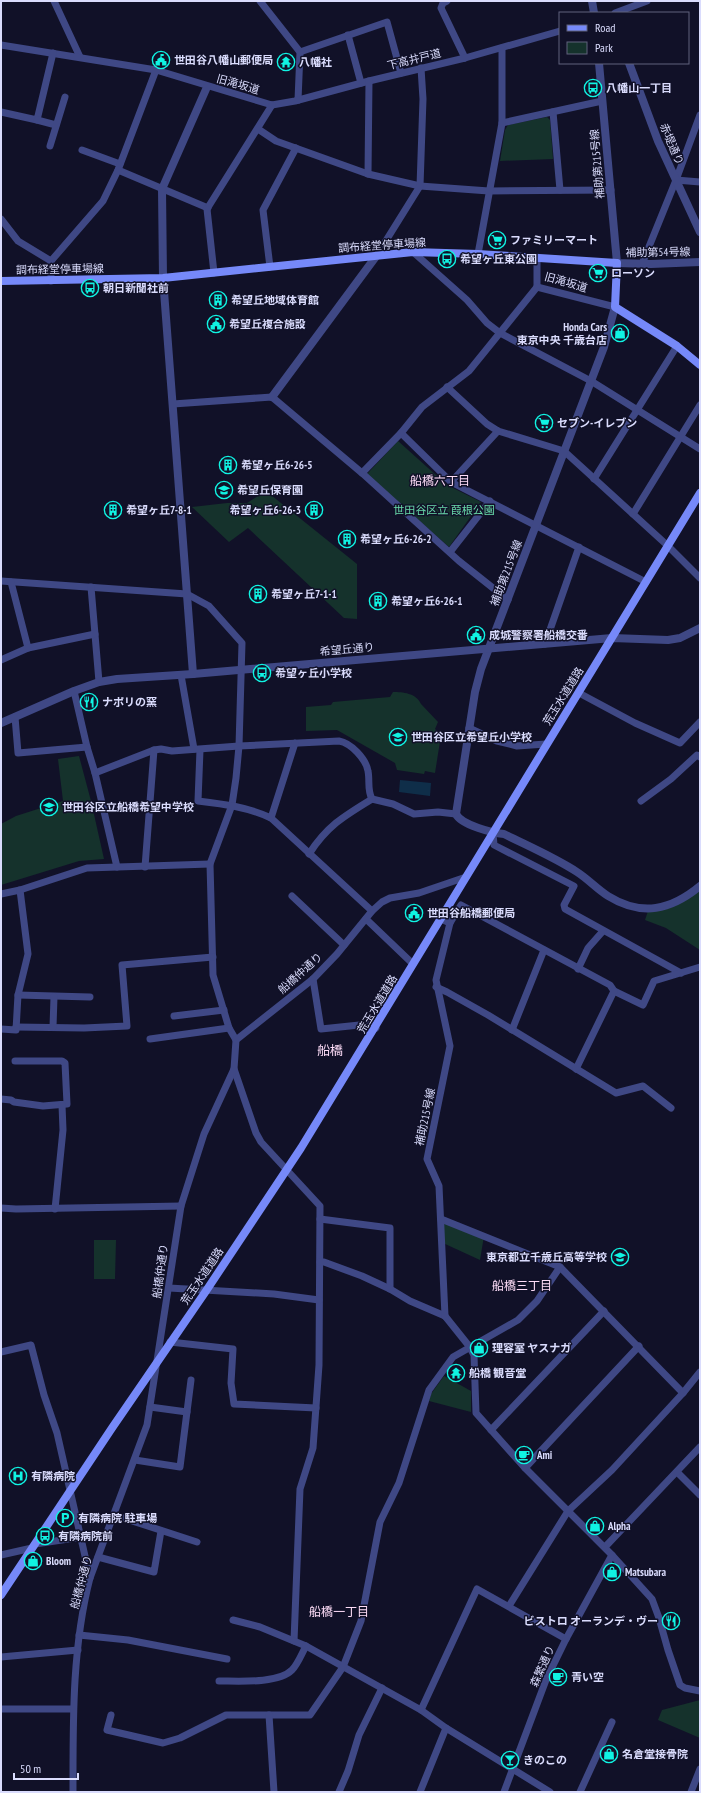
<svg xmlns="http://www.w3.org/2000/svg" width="701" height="1793" font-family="'PT Sans Narrow','Noto Sans JP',sans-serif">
<rect width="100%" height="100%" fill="#111128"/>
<g fill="#15322c">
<path d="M547,117L550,120L553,159L500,161L505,130L508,125Z"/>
<path d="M398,441L447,485L481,502L449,547L367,474Z"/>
<path d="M266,491L357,564V619L344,618L248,528L229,542L192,507L227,503H247Z"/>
<path d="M393,692C403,692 416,693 421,704L438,722L435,729L441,735L435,773L425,771L424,774L397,770L395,763L337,730L306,731V707L331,705L333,702L390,697Z"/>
<path d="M79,756L91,801L104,859L79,861L1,885V824L16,816L63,801L58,759Z"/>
<path d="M700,887V950L666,928L645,920L648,911Z"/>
<path d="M442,1220L484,1236L480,1260L443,1243Z"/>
<path d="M94,1240H116L115,1279H94Z"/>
<path d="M444,1376L471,1391V1412L429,1401L431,1394Z"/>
<path d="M700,1700V1738L658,1720L662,1710Z"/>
</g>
<path fill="#0f2e49" d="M400,780L431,783L430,796L399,792Z"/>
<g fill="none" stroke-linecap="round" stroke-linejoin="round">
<g stroke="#3f4885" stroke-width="7">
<path d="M54,1L80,57"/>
<path d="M260,1L300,52L298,100"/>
<path d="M447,1L443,3L441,8L465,58"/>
<path d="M615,13L647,1"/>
<path d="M348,35L361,83"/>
<path d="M1,45L156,70L272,105L295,101L369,81L465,58L560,31"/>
<path d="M300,52L387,22L401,73"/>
<path d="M1,112L37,120L53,53"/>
<path d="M553,112L560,190"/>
<path d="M37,120L56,125"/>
<path d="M502,123L602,101"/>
<path d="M258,129L276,141L368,174L420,186L489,191L611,190"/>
<path d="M50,146L65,97"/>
<path d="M82,150L120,164"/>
<path d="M118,170L208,208"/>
<path d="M368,174L369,81"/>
<path d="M676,180L700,182"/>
<path d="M1,219L18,241L51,261V281"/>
<path d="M413,252L467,300L487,323L500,333L591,381L700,449"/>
<path d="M478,254L502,123V48"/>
<path d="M377,255L420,186L423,99L421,68"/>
<path d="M51,261L103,201L118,170L156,70"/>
<path d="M642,264L676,180L700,115"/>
<path d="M270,267L263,210L296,148"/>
<path d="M214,273L207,209L272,105"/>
<path d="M537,287L615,307"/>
<path d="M537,287V258"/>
<path d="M447,387L487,424L498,431L564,451L668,546L700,578"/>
<path d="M173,404L272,397L362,473L459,561L508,600"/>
<path d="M401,433L451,482L646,582"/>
<path d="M362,473L401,433L422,407L469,371L537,287"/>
<path d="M594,479L677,346"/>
<path d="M451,482L498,431"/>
<path d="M633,514L700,405"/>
<path d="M450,552L490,501"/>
<path d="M1,581L187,594L209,606L242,643L239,746L236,778L232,805L210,864L213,975L229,1028L236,1040"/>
<path d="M11,582L28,648"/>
<path d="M91,587L99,682"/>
<path d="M545,644L579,547"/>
<path d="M1,660L28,648L95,634"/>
<path d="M181,675L194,749"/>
<path d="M74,691L87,747L95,773L117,867"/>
<path d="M579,693L635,723L680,743L700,722"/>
<path d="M15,717L18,753L87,747"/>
<path d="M469,728L497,741L517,746L546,744"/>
<path d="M200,750L198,801C223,804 248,807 271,818L372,911"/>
<path d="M95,773L154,750L161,749L172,751L239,746L339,741C351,743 366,759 368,771C370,781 367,790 372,799L393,804L414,814L438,812L456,814"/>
<path d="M641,801L671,779L697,755L700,757"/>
<path d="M271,818L295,743"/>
<path d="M493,833L494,845L574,886L564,905L565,909L681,973"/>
<path d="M309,854C327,826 344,816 372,799"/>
<path d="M145,867L154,750"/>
<path d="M1,894L20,890L87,868L210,864"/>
<path d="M292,896L344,945"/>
<path d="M366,919L413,964"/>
<path d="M441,919L450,923L461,905L610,985L614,991L643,1005L654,981L700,967"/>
<path d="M578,969L588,948L603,931"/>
<path d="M313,979L321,1029L369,1024L376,1028"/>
<path d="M436,987L447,992L488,1015L616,1093L643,1086L671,1108"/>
<path d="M18,995L90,997"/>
<path d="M174,1016L224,1010"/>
<path d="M16,1027L84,1028L127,1026L122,965L213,957"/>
<path d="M53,1027L54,997"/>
<path d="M1,1029L16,1030L18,995L28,954L20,890"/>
<path d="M512,1030L544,950"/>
<path d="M150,1039L229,1028"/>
<path d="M234,1069L256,1133L261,1142L320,1206L319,1365L313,1448L300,1489L294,1641"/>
<path d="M576,1069L614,991"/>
<path d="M1,1099L11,1100L14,1102L43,1106L67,1104L65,1063L62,1061H15"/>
<path d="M1,1208L16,1209L181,1206"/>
<path d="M55,1209L63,1130L62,1105"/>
<path d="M320,1219L390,1228V1289"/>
<path d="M441,1219L560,1267L683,1393"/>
<path d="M320,1262H324L362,1276L390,1289L410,1301L445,1316L469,1346L474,1355L476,1413L525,1468L612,1555L652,1599L659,1618L668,1650L680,1685L685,1688L700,1691"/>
<path d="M169,1288L274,1294L319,1300"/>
<path d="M445,1316L439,1186L427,1159L450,1046L436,980L450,923"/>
<path d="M170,1342L233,1349L231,1383L234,1404L316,1408"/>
<path d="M1,1352L31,1345L44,1395L57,1433L90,1578"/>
<path d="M150,1407L187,1412"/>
<path d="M491,1430L604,1311"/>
<path d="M135,1460L180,1467L191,1380"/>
<path d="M525,1468L639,1346"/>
<path d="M677,1472L700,1495"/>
<path d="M114,1515L197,1542"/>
<path d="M35,1544L82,1537"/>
<path d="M605,1547L700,1447"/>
<path d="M1,1555L32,1548"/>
<path d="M98,1557L154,1572L161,1531"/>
<path d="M509,1606L568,1511L612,1470L683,1393L700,1372"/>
<path d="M233,1620L260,1627L306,1646L421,1710L446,1728L550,1792"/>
<path d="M79,1635L128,1640L227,1659"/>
<path d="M1,1657L78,1650"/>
<path d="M219,1681C238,1681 278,1684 292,1670C298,1664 302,1653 306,1646"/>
<path d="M1,1709H73"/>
<path d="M421,1710L477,1589L566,1639"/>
<path d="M111,1715L107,1730L163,1743L180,1738L226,1715H310L343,1667L361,1621L380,1522L399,1483L429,1390L453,1357L518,1320L537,1301L560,1267"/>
<path d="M269,1715L274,1792"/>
<path d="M73,1792C73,1721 72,1648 90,1578L147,1425L181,1206L204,1134L234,1069L236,1040L313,979L337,954L372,911L382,902L390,898L419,893L466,877"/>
<path d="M339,1792L348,1771L359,1735L382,1688"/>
<path d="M420,1792L446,1728"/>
<path d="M504,1792L546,1680L566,1639L612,1555"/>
<path d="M580,1792L612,1722"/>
<path d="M691,1792L700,1769"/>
</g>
<g stroke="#3f4885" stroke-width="8">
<path d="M592,1L594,13"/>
<path d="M599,63L617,263L651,264L700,262"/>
<path d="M629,63L658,141L700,232"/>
<path d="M615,307L604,347L481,669L475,692L456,814C461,825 493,833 504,834C528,846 554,857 577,872C588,879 597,889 608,896C642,917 671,910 700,886"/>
<path d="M272,397L377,255"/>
<path d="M193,674L163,278L162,189L207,87"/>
<path d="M1,723L74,691L99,682L117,679L193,674L612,638L668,640L680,638L700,628"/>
</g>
<g stroke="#7689f9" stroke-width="8">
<path d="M1,281L163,278L413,252L478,254L617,263L615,307L677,346L700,365"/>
<path d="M1,1595L112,1428L206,1291L301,1148L700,493"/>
</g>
</g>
<defs>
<symbol id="civic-ring" viewBox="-11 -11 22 22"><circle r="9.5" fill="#111128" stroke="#10f4e3" stroke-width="1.5"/><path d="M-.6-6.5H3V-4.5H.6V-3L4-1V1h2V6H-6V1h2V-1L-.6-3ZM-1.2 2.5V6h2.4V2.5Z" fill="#10f4e3"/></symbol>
<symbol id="temple-ring" viewBox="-11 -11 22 22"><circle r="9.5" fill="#111128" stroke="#10f4e3" stroke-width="1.5"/><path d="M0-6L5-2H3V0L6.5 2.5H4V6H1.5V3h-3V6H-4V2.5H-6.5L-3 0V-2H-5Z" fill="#10f4e3"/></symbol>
<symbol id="bus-ring" viewBox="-11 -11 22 22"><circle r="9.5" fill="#111128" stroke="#10f4e3" stroke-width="1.5"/><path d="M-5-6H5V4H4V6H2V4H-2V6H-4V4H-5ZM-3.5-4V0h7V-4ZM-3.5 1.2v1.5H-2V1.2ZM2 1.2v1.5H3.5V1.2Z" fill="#10f4e3"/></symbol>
<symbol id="supermarket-ring" viewBox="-11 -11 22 22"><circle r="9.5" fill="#111128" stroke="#10f4e3" stroke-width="1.5"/><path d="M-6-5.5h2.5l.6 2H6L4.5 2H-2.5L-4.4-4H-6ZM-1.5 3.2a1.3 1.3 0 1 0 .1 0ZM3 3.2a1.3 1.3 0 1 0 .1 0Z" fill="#10f4e3"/></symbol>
<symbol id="building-ring" viewBox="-11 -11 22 22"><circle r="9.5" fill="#111128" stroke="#10f4e3" stroke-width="1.5"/><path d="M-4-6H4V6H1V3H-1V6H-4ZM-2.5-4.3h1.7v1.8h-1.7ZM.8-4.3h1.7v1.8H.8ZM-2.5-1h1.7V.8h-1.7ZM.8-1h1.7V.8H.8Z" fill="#10f4e3"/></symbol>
<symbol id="shop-ring" viewBox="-11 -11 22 22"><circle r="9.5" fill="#111128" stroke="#10f4e3" stroke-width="1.5"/><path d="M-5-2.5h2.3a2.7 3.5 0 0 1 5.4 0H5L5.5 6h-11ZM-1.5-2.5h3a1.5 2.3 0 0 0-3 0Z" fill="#10f4e3"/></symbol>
<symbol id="school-ring" viewBox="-11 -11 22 22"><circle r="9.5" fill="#111128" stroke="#10f4e3" stroke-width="1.5"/><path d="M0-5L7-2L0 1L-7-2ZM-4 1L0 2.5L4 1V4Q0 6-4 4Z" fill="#10f4e3"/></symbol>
<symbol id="restaurant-ring" viewBox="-11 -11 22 22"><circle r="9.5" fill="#111128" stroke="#10f4e3" stroke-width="1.5"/><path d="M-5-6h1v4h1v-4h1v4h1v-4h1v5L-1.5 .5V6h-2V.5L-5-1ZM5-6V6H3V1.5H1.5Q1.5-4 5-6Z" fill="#10f4e3"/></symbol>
<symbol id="cafe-ring" viewBox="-11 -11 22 22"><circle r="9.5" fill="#111128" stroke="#10f4e3" stroke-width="1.5"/><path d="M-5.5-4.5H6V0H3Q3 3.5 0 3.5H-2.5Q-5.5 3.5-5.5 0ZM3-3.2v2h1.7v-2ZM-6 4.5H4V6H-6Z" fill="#10f4e3"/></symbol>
<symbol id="hospital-ring" viewBox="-11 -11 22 22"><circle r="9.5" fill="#111128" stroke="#10f4e3" stroke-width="1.5"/><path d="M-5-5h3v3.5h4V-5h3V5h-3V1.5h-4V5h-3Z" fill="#10f4e3"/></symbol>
<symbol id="parking-ring" viewBox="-11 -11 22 22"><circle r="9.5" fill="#111128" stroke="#10f4e3" stroke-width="1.5"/><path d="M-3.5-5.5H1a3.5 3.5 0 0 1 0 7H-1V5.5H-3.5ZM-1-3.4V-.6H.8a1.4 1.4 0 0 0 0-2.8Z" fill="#10f4e3"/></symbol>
<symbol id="bar-ring" viewBox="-11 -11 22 22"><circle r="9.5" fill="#111128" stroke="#10f4e3" stroke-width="1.5"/><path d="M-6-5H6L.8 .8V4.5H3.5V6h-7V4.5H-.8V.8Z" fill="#10f4e3"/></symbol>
</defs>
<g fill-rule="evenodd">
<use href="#civic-ring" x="151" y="50" width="20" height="20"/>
<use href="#temple-ring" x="276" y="52" width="20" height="20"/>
<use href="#bus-ring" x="583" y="78" width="20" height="20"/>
<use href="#supermarket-ring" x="487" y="230" width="20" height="20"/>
<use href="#bus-ring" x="437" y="249" width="20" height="20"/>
<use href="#supermarket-ring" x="588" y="263" width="20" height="20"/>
<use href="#bus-ring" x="80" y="278" width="20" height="20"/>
<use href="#building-ring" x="208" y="290" width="20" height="20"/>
<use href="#civic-ring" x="206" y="314" width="20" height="20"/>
<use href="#shop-ring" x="610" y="323" width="20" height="20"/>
<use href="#supermarket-ring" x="534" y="413" width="20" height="20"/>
<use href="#building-ring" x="218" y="455" width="20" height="20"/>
<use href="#school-ring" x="214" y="480" width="20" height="20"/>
<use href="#building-ring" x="103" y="500" width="20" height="20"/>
<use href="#building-ring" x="304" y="500" width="20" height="20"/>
<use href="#building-ring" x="337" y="529" width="20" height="20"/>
<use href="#building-ring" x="248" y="584" width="20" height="20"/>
<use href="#building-ring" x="368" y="591" width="20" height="20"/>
<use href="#civic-ring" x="466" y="625" width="20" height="20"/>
<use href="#bus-ring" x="252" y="663" width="20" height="20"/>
<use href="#restaurant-ring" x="79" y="692" width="20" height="20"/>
<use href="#school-ring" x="388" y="727" width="20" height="20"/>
<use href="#school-ring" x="39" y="797" width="20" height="20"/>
<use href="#civic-ring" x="404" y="903" width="20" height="20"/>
<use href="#school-ring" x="610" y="1247" width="20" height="20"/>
<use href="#shop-ring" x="469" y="1338" width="20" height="20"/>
<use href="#temple-ring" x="446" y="1363" width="20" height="20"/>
<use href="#cafe-ring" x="514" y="1445" width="20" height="20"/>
<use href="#hospital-ring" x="8" y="1466" width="20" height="20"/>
<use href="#parking-ring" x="55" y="1508" width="20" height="20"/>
<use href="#shop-ring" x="585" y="1516" width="20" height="20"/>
<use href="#bus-ring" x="35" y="1526" width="20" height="20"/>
<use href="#shop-ring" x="23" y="1551" width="20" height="20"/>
<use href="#shop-ring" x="602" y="1562" width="20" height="20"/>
<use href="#restaurant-ring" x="661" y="1611" width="20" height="20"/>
<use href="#cafe-ring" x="548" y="1667" width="20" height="20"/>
<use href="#shop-ring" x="599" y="1744" width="20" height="20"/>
<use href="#bar-ring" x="500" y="1750" width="20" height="20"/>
</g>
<g text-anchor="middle" stroke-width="3" stroke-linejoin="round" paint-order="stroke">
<g font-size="11" fill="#dadcfd" stroke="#111128">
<text transform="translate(414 59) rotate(-14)" y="4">下高井戸道</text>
<text transform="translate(238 84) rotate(16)" y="4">旧滝坂道</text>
<text transform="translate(672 144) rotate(67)" y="4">赤堤通り</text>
<text transform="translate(597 164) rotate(-95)" y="4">補助第215号線</text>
<text transform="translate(382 245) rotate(-4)" y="4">調布経堂停車場線</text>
<text transform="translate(658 252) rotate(-1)" y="4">補助第54号線</text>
<text transform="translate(60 269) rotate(-1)" y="4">調布経堂停車場線</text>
<text transform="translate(566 282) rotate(16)" y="4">旧滝坂道</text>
<text transform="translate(506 573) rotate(-69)" y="4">補助第215号線</text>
<text transform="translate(347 649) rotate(-5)" y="4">希望丘通り</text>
<text transform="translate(563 696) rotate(-58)" y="4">荒玉水道道路</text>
<text transform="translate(300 973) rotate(-42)" y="4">船橋仲通り</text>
<text transform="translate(377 1004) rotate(-59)" y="4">荒玉水道道路</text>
<text transform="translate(425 1117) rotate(-78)" y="4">補助215号線</text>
<text transform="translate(160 1271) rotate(-82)" y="4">船橋仲通り</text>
<text transform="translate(202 1276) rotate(-56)" y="4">荒玉水道道路</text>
<text transform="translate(81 1582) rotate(-75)" y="4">船橋仲通り</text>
<text transform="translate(542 1666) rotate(-66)" y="4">森繁通り</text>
</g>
<g font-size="11" font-weight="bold" fill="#dadcfd" stroke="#111128" text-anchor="start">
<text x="174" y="64">世田谷八幡山郵便局</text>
<text x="299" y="66">八幡社</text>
<text x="606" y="92">八幡山一丁目</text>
<text x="510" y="244">ファミリーマート</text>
<text x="460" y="263">希望ヶ丘東公園</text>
<text x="611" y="277">ローソン</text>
<text x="103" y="292">朝日新聞社前</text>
<text x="231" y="304">希望丘地域体育館</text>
<text x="229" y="328">希望丘複合施設</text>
<text x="607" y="331" text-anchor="end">Honda Cars<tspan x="607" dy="13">東京中央 千歳台店</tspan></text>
<text x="557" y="427">セブン-イレブン</text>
<text x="241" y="469">希望ヶ丘6-26-5</text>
<text x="237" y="494">希望丘保育園</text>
<text x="126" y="514">希望ヶ丘7-8-1</text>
<text x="301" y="514" text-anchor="end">希望ヶ丘6-26-3</text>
<text x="360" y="543">希望ヶ丘6-26-2</text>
<text x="271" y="598">希望ヶ丘7-1-1</text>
<text x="391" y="605">希望ヶ丘6-26-1</text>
<text x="489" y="639">成城警察署船橋交番</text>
<text x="275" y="677">希望ヶ丘小学校</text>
<text x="102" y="706">ナポリの窯</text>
<text x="411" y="741">世田谷区立希望丘小学校</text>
<text x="62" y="811">世田谷区立船橋希望中学校</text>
<text x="427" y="917">世田谷船橋郵便局</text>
<text x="607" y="1261" text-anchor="end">東京都立千歳丘高等学校</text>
<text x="492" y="1352">理容室 ヤスナガ</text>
<text x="469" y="1377">船橋 観音堂</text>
<text x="537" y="1459">Ami</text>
<text x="31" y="1480">有隣病院</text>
<text x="78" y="1522">有隣病院 駐車場</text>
<text x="608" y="1530">Alpha</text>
<text x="58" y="1540">有隣病院前</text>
<text x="46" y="1565">Bloom</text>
<text x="625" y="1576">Matsubara</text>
<text x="658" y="1625" text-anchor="end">ビストロ オーランデ・ヴー</text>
<text x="571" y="1681">青い空</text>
<text x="622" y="1758">名倉堂接骨院</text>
<text x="523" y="1764">きのこの</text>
</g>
<g font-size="11" fill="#69dbab" stroke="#111128">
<text x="444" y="514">世田谷区立 葭根公園</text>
</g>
<g font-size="12" fill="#fddcf7" stroke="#111128">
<text x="440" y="485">船橋六丁目</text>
<text x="522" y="1290">船橋三丁目</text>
<text x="339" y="1616">船橋一丁目</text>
</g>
<g font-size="13" fill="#fddcf7" stroke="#111128">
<text x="330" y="1055">船橋</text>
</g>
</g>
<rect width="701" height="1793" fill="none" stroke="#dadcfd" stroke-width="4"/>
<rect x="559" y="12" width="130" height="52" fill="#111128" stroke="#61627d"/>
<rect x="567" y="25" width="20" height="6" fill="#7689f9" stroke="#61627d"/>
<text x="595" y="32" font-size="12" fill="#dadcfd">Road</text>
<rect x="567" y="42" width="20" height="12" fill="#15322c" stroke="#61627d"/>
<text x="595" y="52" font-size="12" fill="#dadcfd">Park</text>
<path d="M14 1773v6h64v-6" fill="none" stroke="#dadcfd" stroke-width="2"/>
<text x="20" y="1773" font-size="12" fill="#dadcfd" stroke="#111128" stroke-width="3" paint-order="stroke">50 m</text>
</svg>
